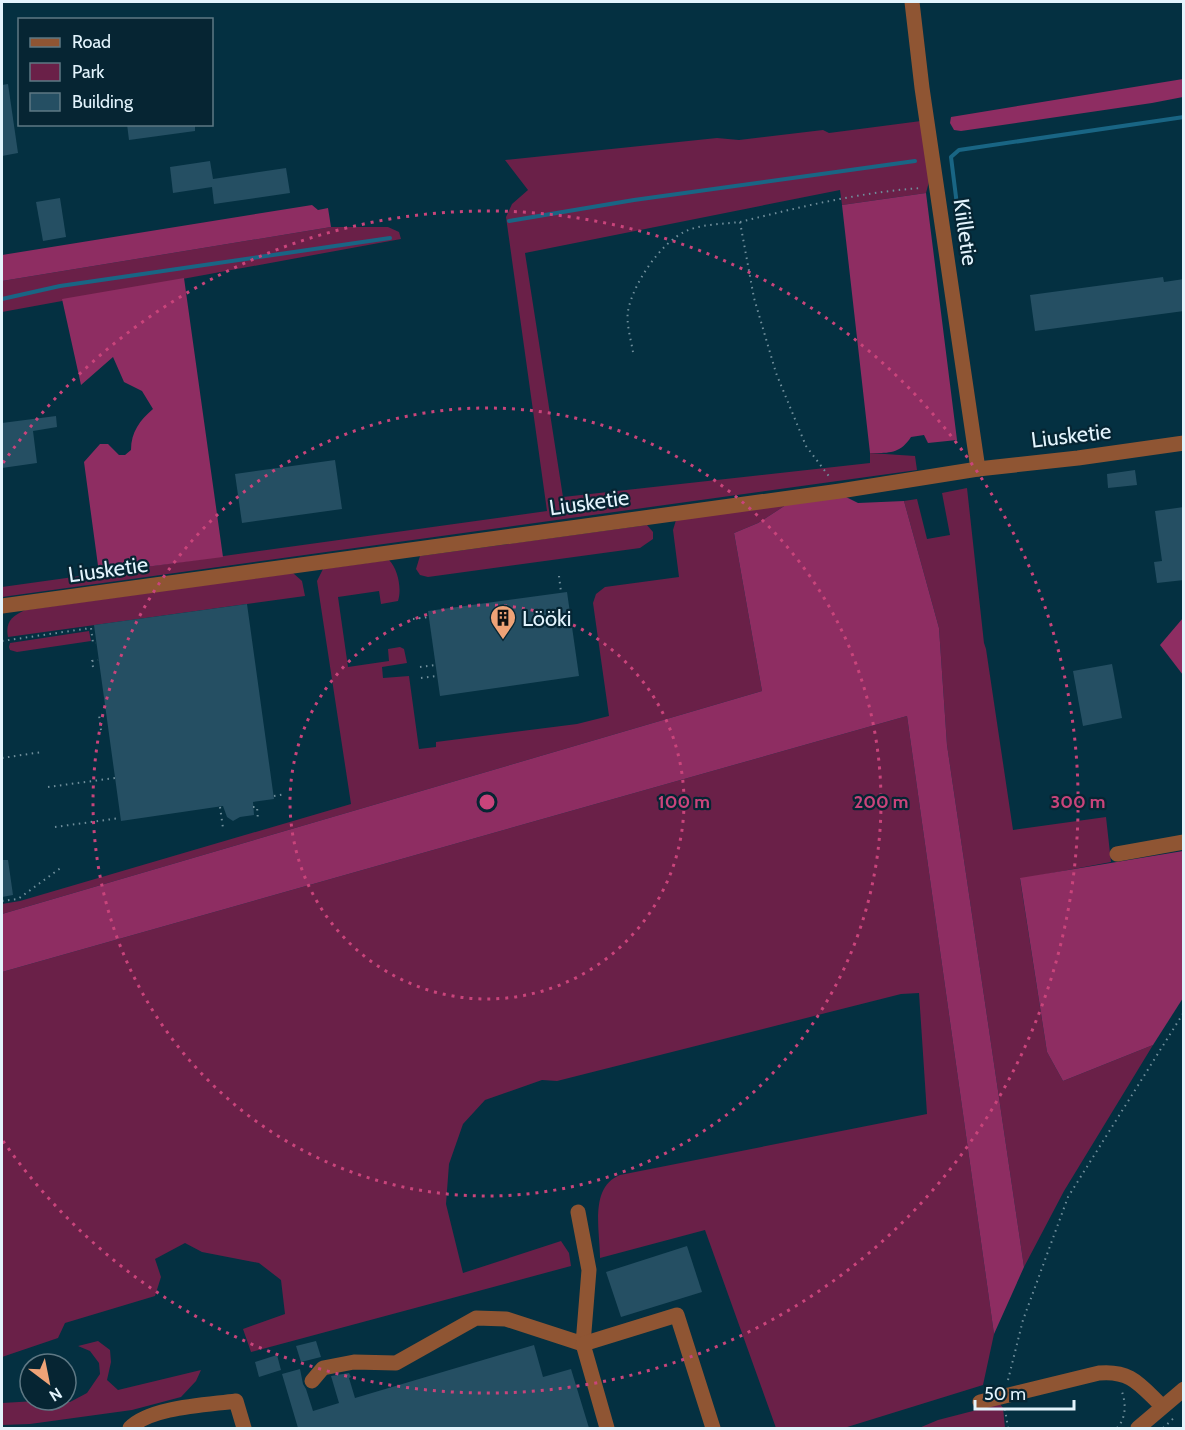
<svg xmlns="http://www.w3.org/2000/svg" width="1185" height="1430" font-family="Cabin,sans-serif">
<rect width="100%" height="100%" fill="#043041"/>
<g fill="#6a2048">
<path d="M921,121L930,178L926,193L842,205L840,190L525,253L563,497L870,463V453L915,456L917,470L2,597V587L547,511L506,217L512,204L528,190L505,160L717,138L739,140L823,130L829,133Z"/>
<path d="M331,227H388L399,232L401,239L2,312V281Z"/>
<path d="M967,488L984,643L986,649L1013,830L1106,817L1111,862L1020,879L1047,1052L1063,1081L1153,1045L1064,1191L1024,1267L947,745L939,628L904,501L917,499L927,539L950,535L942,493Z"/>
<path d="M789,503L758,523L734,533L762,691L2,914V904L20,901L351,804L317,581L323,569L389,560C398,569 402,589 398,601L381,604L379,591L338,597L348,667L389,661L388,649L400,647L404,649L407,663L382,667L383,678L409,676L419,749L436,747V742L577,724L609,716L593,603L596,594L605,587L679,577L673,530L676,520Z"/>
<path d="M647,525L653,532V539L640,548L428,577L420,575L416,569L420,556Z"/>
<path d="M293,573L302,581L305,596L8,637C5,622 12,616 25,610Z"/>
<path d="M89,631L91,641L17,652L10,650L9,647L10,643Z"/>
<path d="M907,716L994,1334L983,1385L844,1428H776L705,1230L600,1258C600,1231 589,1187 620,1175L927,1114L919,993L901,994L557,1081L542,1080L485,1100L463,1124L449,1164L446,1204L463,1273L561,1241L569,1253L571,1266L251,1352L243,1329L285,1314L281,1280L259,1263L202,1252L185,1243L155,1259L161,1277L155,1296L65,1323L58,1338L2,1357V972Z"/>
<path d="M98,1341L110,1350L111,1362L107,1380L118,1390L201,1370L196,1381L181,1397L132,1410L30,1424L2,1425V1403L36,1401L70,1402L87,1393L100,1374L99,1363L90,1351L78,1346Z"/>
<path d="M1000,1404L1003,1408L1005,1428H919L938,1420Z"/>
</g>
<g fill="#8e2d62">
<path d="M1183,79V97L1152,103L961,131L954,130L950,123L951,117Z"/>
<path d="M926,193L957,440L928,443L924,435L911,437C900,454 889,453 870,453L842,205Z"/>
<path d="M312,205L318,210L328,208L331,227L2,281V255Z"/>
<path d="M184,278L223,557L99,573L84,462L100,444H108L119,455H125L131,450C131,432 140,420 153,409L142,391L124,382L113,357L81,385L62,299Z"/>
<path d="M842,495L858,503L904,501L939,628L947,745L1024,1267L994,1334L907,716L2,972V914L762,691L734,533L758,523L789,503Z"/>
<path d="M1183,618V675L1160,645Z"/>
<path d="M1183,851V998L1153,1045L1063,1081L1047,1052L1020,878Z"/>
</g>
<g fill="none" stroke-linecap="round" stroke-linejoin="round">
<g stroke="#196584" stroke-width="4">
<path d="M509,221L634,200L915,161"/>
<path d="M964,261L951,157L959,150L1184,117"/>
<path d="M2,299L60,286L390,238"/>
</g>
</g>
<g fill="#254f63">
<path d="M8,84L18,153L2,156V85Z"/>
<path d="M127,124H195V131L129,140Z"/>
<path d="M210,161L213,179L286,168L290,193L214,204L212,187L173,193L170,167Z"/>
<path d="M60,198L66,237L43,241L36,202Z"/>
<path d="M1163,277L1164,282L1184,279V311L1035,331L1030,295Z"/>
<path d="M56,416L57,427L33,431L37,463L2,468V423Z"/>
<path d="M335,460L342,509L242,523L235,474Z"/>
<path d="M1135,470L1137,485L1108,488L1107,474Z"/>
<path d="M1184,507V580L1157,583L1154,562L1162,561L1155,511Z"/>
<path d="M567,592L579,676L440,696L428,611Z"/>
<path d="M247,604L274,799L253,802L254,815L240,817L233,821L227,817L223,806L121,821L94,625Z"/>
<path d="M1112,664L1122,718L1083,726L1073,671Z"/>
<path d="M2,860H8L13,895L2,897Z"/>
<path d="M687,1246L702,1292L621,1317L606,1272Z"/>
<path d="M316,1341L321,1357L301,1362L296,1346Z"/>
<path d="M534,1345L543,1377L571,1369L589,1428H298L282,1374L300,1369L303,1384L306,1389L313,1411L339,1403L331,1376L349,1373L351,1377L349,1378L355,1398Z"/>
<path d="M277,1355L281,1370L259,1377L255,1362Z"/>
</g>
<g fill="none" stroke-linecap="round" stroke-linejoin="round">
<g stroke="#708f9c" stroke-width="2" stroke-dasharray="1.5 4.5" stroke-linecap="butt">
<path d="M740,222C800,207 860,192 922,188"/>
<path d="M633,352C631,340 626,323 628,311C633,284 660,243 686,231C702,224 723,224 740,222L754,298L776,373L806,446L831,479"/>
<path d="M559,576L561,592"/>
<path d="M413,619L429,617"/>
<path d="M2,641L91,628L93,643H96"/>
<path d="M93,667L92,661L98,660"/>
<path d="M420,667L435,665"/>
<path d="M421,678L437,676"/>
<path d="M101,730L99,715H106"/>
<path d="M2,758L42,752"/>
<path d="M48,787L115,778"/>
<path d="M274,796L285,794"/>
<path d="M220,807L223,828"/>
<path d="M253,807H257L258,820"/>
<path d="M55,827L120,818"/>
<path d="M2,901L18,899L62,867"/>
<path d="M1008,1380L1023,1320L1068,1197L1184,1012"/>
<path d="M1005,1409L1008,1428"/>
<path d="M1117,1428C1127,1417 1126,1402 1121,1389"/>
<path d="M1163,1428L1176,1416"/>
</g>
<g stroke="#8f5533" stroke-width="15">
<path d="M912,2L922,88L978,469"/>
<path d="M2,606L840,491L978,469L1078,458L1184,443"/>
<path d="M1117,854L1184,842"/>
<path d="M312,1381L323,1368L354,1362L396,1363L476,1318L506,1319L583,1344L589,1270L578,1212"/>
<path d="M980,1402L1099,1373C1131,1370 1140,1385 1162,1406"/>
<path d="M130,1428C150,1407 207,1405 236,1401L244,1428"/>
<path d="M607,1428L583,1344L677,1315L713,1428"/>
<path d="M1138,1428L1184,1389"/>
</g>
</g>
<g fill="none" stroke="#c9447b" stroke-width="3" stroke-dasharray="3 6">
<circle cx="487" cy="802" r="197"/>
<circle cx="487" cy="802" r="394"/>
<path d="M3 463A591 591 0 1 1 3 1141"/>
</g>
<defs>
<symbol id="building-pin" viewBox="-11 -11 22 30"><path d="M0 17L-7.5 6A9.5 9.5 0 1 1 7.5 6Z" fill="#efa377" stroke="#062533"/><path d="M-4-6H4V6H1V3H-1V6H-4ZM-2.5-4.3h1.7v1.8h-1.7ZM.8-4.3h1.7v1.8H.8ZM-2.5-1h1.7V.8h-1.7ZM.8-1h1.7V.8H.8Z" fill="#111"/></symbol>
</defs>
<g fill-rule="evenodd">
<use href="#building-pin" x="488" y="603" width="30" height="40"/>
</g>
<g text-anchor="middle" stroke-width="4.5" stroke-linejoin="round" paint-order="stroke">
<g font-size="22" fill="#e3f4fd" stroke="#062533">
<text transform="translate(966 232) rotate(82)" y="8">Kiilletie</text>
<text transform="translate(1071 435) rotate(-7)" y="8">Liusketie</text>
<text transform="translate(589 502) rotate(-8)" y="8">Liusketie</text>
<text transform="translate(108 569) rotate(-8)" y="8">Liusketie</text>
</g>
<g font-size="22" fill="#e3f4fd" stroke="#062533" text-anchor="start">
<text x="522" y="626">Lööki</text>
</g>
</g>
<circle cx="487" cy="802" r="9" fill="#c9447b" stroke="#062533" stroke-width="3"/>
<g font-size="18" text-anchor="middle" font-weight="bold" fill="#c9447b" stroke="#062533" stroke-width="4.5" stroke-linejoin="round" paint-order="stroke">
<text x="684" y="808">100 m</text>
<text x="881" y="808">200 m</text>
<text x="1078" y="808">300 m</text>
</g>
<rect width="1185" height="1430" fill="none" stroke="#e3f4fd" stroke-width="6"/>
<rect x="18" y="18" width="195" height="108" fill="#062533" stroke="#5e7884" stroke-width="1.5"/>
<rect x="30" y="38" width="30" height="9" fill="#8f5533" stroke="#5e7884" stroke-width="1.5"/>
<text x="72" y="48" font-size="18" fill="#e3f4fd">Road</text>
<rect x="30" y="63" width="30" height="18" fill="#6a2048" stroke="#5e7884" stroke-width="1.5"/>
<text x="72" y="78" font-size="18" fill="#e3f4fd">Park</text>
<rect x="30" y="93" width="30" height="18" fill="#254f63" stroke="#5e7884" stroke-width="1.5"/>
<text x="72" y="108" font-size="18" fill="#e3f4fd">Building</text>
<g transform="translate(48 1382) rotate(148)"><circle r="28" fill="#062533" stroke="#5e7884" stroke-width="1.5"/>
<path d="M0-4.5L10 22L0 15L-10 22Z" fill="#efa377"/>
<text y="-9" font-size="16" font-weight="bold" text-anchor="middle" fill="#e3f4fd">N</text>
</g>
<path d="M975 1400v9h99v-9" fill="none" stroke="#e3f4fd" stroke-width="3"/>
<text x="984" y="1400" font-size="18" fill="#e3f4fd" stroke="#062533" stroke-width="4.5" paint-order="stroke">50 m</text>
</svg>
